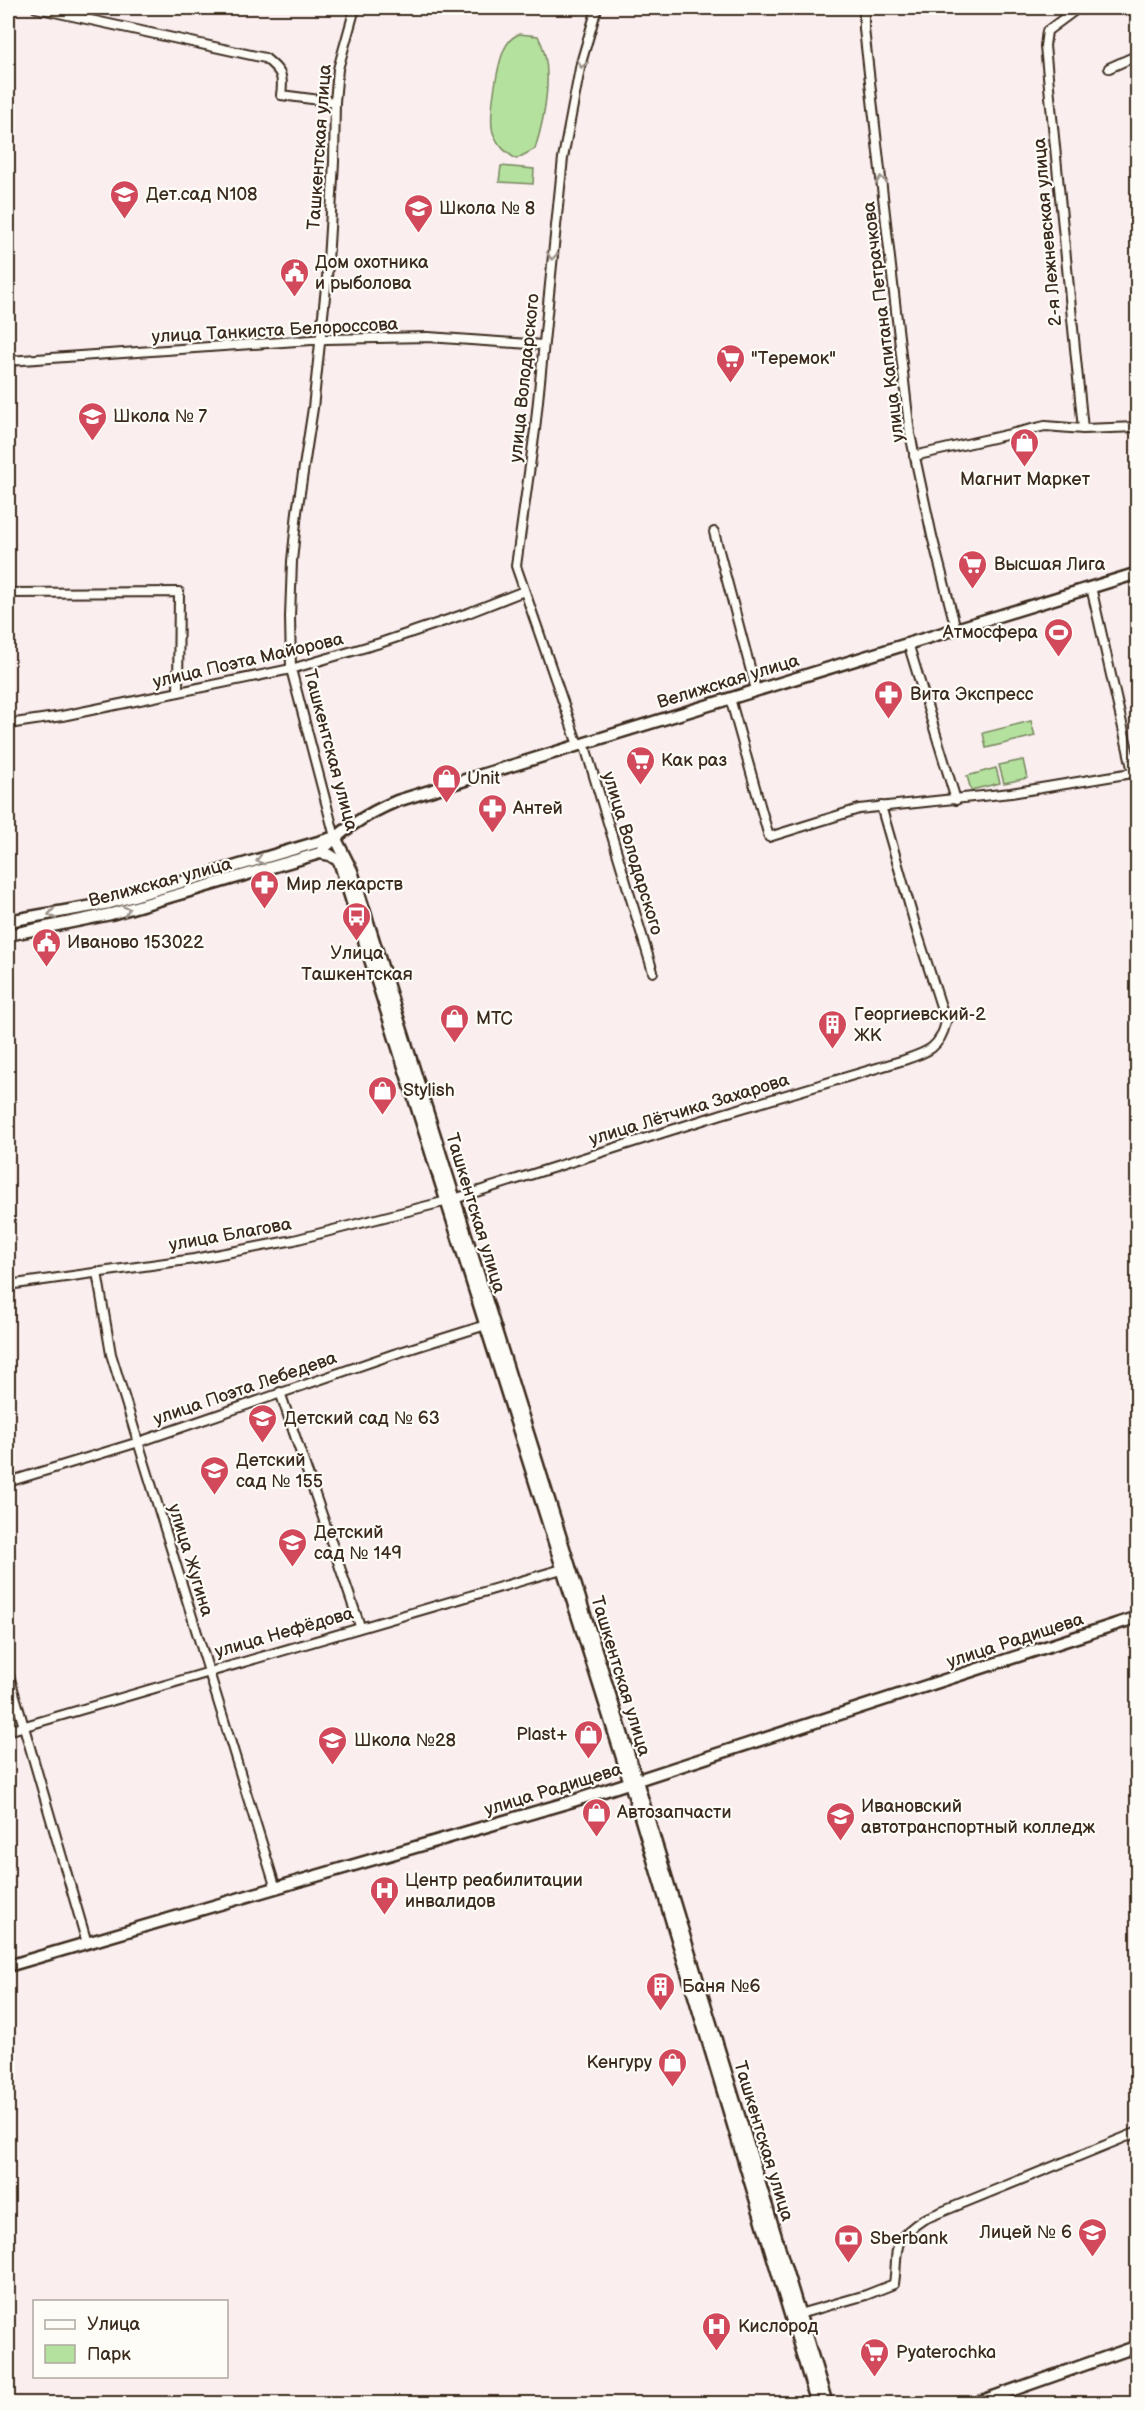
<svg xmlns="http://www.w3.org/2000/svg" width="1145" height="2411" font-family="'Balsamiq Sans',sans-serif">
<rect width="100%" height="100%" fill="#faeeef"/>
<filter id="ink" filterUnits="userSpaceOnUse"><feTurbulence type="fractalNoise" baseFrequency=".0167" numOctaves="2"/><feDisplacementMap in="SourceGraphic" scale="12" xChannelSelector="R" yChannelSelector="G"/><feConvolveMatrix kernelMatrix="1 2 1 2 8 2 1 2 1" color-interpolation-filters="sRGB"/></filter>
<g filter="url(#ink)">
<g fill="#b5e19f" stroke="#78865e" stroke-width="1.5">
<path d="M519,34L538,36C555,67 545,117 535,149L516,159C506,152 499,147 494,135C487,121 498,55 508,43C510,39 515,36 519,34Z"/>
<path d="M501,166L534,169L533,184L499,182Z"/>
<path d="M1031,721L1035,736L986,748L983,733Z"/>
<path d="M1023,760L1027,778L1004,783L999,765Z"/>
<path d="M996,768L1000,783L971,790L967,776Z"/>
</g>
<g fill="none" stroke-linecap="round" stroke-linejoin="round">
<defs>
<g id="street">
<path d="M36,8L265,58C281,71 284,75 281,95L335,102"/>
<path d="M864,8V29L910,434L932,536L956,629"/>
<path d="M1078,8L1047,31L1045,46L1083,429"/>
<path d="M1109,68L1138,55"/>
<path d="M8,361L326,339L428,337L543,345"/>
<path d="M914,456L1045,426L1083,429L1138,427"/>
<path d="M714,532L756,690"/>
<path d="M1091,587L1133,772"/>
<path d="M8,593L179,592L178,692"/>
<path d="M908,643L956,800"/>
<path d="M730,698L769,837L859,809L1011,793L1138,772"/>
<path d="M8,724L62,716L291,669L380,643L468,613L524,591"/>
<path d="M584,743L653,972"/>
<path d="M578,745L516,566L535,430L563,158L581,63L597,8"/>
<path d="M335,837L291,669L290,617L292,561L297,512L313,408L327,278L334,162L335,102L338,69L355,8"/>
<path d="M454,1199L722,1114L904,1060C928,1052 940,1048 946,1022L918,935L881,806"/>
<path d="M97,1272L111,1354L276,1889"/>
<path d="M8,1285L194,1259L294,1240L447,1201"/>
<path d="M280,1392L360,1626"/>
<path d="M8,1482L139,1442L394,1354L486,1325"/>
<path d="M8,1672L87,1943"/>
<path d="M8,1731L562,1569"/>
<path d="M799,2314L866,2295L894,2284C899,2248 889,2242 924,2219L1138,2132"/>
</g>
<g id="secondary">
<path d="M335,837L352,871L637,1781L827,2404"/>
<path d="M320,853C342,829 368,813 397,801L1138,573"/>
<path d="M8,921L110,903L332,838"/>
<path d="M8,935L111,914L320,853L330,855L339,861L630,1783L817,2404"/>
<path d="M8,1966L573,1801L1138,1617"/>
<path d="M973,2404L1138,2346"/>
</g>
</defs>
<use href="#street" stroke="#3b2a1e" stroke-width="12"/>
<use href="#secondary" stroke="#3b2a1e" stroke-width="15"/>
<use href="#street" stroke="#fdfcf7" stroke-width="8"/>
<use href="#secondary" stroke="#fdfcf7" stroke-width="10"/>
</g>
<defs><path id="oneway-chevron" d="M-2-3.5L2.5 0L-2 3.5" fill="none" stroke-width="1.6" stroke-linecap="round" stroke-linejoin="round" transform="scale(1.5)"/></defs>
<g stroke="#9c938a">
<use href="#oneway-chevron" transform="translate(582 64) rotate(103)"/>
<use href="#oneway-chevron" transform="translate(881 180) rotate(-96)"/>
<use href="#oneway-chevron" transform="translate(552 256) rotate(96)"/>
<use href="#oneway-chevron" transform="translate(260 860) rotate(163)"/>
<use href="#oneway-chevron" transform="translate(126 910) rotate(-16)"/>
<use href="#oneway-chevron" transform="translate(52 914) rotate(170)"/>
</g>
</g>
<defs>
<symbol id="school-pin" viewBox="-11 -11 22 30"><path d="M0 17L-7.5 6A9.5 9.5 0 1 1 7.5 6Z" fill="#d1495b" stroke="#fdfcf7"/><path d="M0-5L7-2L0 1L-7-2ZM-4 1L0 2.5L4 1V4Q0 6-4 4Z" fill="#fff"/></symbol>
<symbol id="civic-pin" viewBox="-11 -11 22 30"><path d="M0 17L-7.5 6A9.5 9.5 0 1 1 7.5 6Z" fill="#d1495b" stroke="#fdfcf7"/><path d="M-.6-6.5H3V-4.5H.6V-3L4-1V1h2V6H-6V1h2V-1L-.6-3ZM-1.2 2.5V6h2.4V2.5Z" fill="#fff"/></symbol>
<symbol id="supermarket-pin" viewBox="-11 -11 22 30"><path d="M0 17L-7.5 6A9.5 9.5 0 1 1 7.5 6Z" fill="#d1495b" stroke="#fdfcf7"/><path d="M-6-5.5h2.5l.6 2H6L4.5 2H-2.5L-4.4-4H-6ZM-1.5 3.2a1.3 1.3 0 1 0 .1 0ZM3 3.2a1.3 1.3 0 1 0 .1 0Z" fill="#fff"/></symbol>
<symbol id="shop-pin" viewBox="-11 -11 22 30"><path d="M0 17L-7.5 6A9.5 9.5 0 1 1 7.5 6Z" fill="#d1495b" stroke="#fdfcf7"/><path d="M-5-2.5h2.3a2.7 3.5 0 0 1 5.4 0H5L5.5 6h-11ZM-1.5-2.5h3a1.5 2.3 0 0 0-3 0Z" fill="#fff"/></symbol>
<symbol id="stadium-pin" viewBox="-11 -11 22 30"><path d="M0 17L-7.5 6A9.5 9.5 0 1 1 7.5 6Z" fill="#d1495b" stroke="#fdfcf7"/><path d="M0-5a6.5 5 0 1 0 0 10a6.5 5 0 1 0 0-10ZM-3.5-1.8h7v3.6h-7Z" fill="#fff"/></symbol>
<symbol id="pharmacy-pin" viewBox="-11 -11 22 30"><path d="M0 17L-7.5 6A9.5 9.5 0 1 1 7.5 6Z" fill="#d1495b" stroke="#fdfcf7"/><path d="M-2-6h4v4h4v4h-4v4h-4v-4h-4v-4h4Z" fill="#fff"/></symbol>
<symbol id="bus-pin" viewBox="-11 -11 22 30"><path d="M0 17L-7.5 6A9.5 9.5 0 1 1 7.5 6Z" fill="#d1495b" stroke="#fdfcf7"/><path d="M-5-6H5V4H4V6H2V4H-2V6H-4V4H-5ZM-3.5-4V0h7V-4ZM-3.5 1.2v1.5H-2V1.2ZM2 1.2v1.5H3.5V1.2Z" fill="#fff"/></symbol>
<symbol id="building-pin" viewBox="-11 -11 22 30"><path d="M0 17L-7.5 6A9.5 9.5 0 1 1 7.5 6Z" fill="#d1495b" stroke="#fdfcf7"/><path d="M-4-6H4V6H1V3H-1V6H-4ZM-2.5-4.3h1.7v1.8h-1.7ZM.8-4.3h1.7v1.8H.8ZM-2.5-1h1.7V.8h-1.7ZM.8-1h1.7V.8H.8Z" fill="#fff"/></symbol>
<symbol id="university-pin" viewBox="-11 -11 22 30"><path d="M0 17L-7.5 6A9.5 9.5 0 1 1 7.5 6Z" fill="#d1495b" stroke="#fdfcf7"/><path d="M0-5L7-2L0 1L-7-2ZM-4 1L0 2.5L4 1V4Q0 6-4 4Z" fill="#fff"/></symbol>
<symbol id="hospital-pin" viewBox="-11 -11 22 30"><path d="M0 17L-7.5 6A9.5 9.5 0 1 1 7.5 6Z" fill="#d1495b" stroke="#fdfcf7"/><path d="M-5-5h3v3.5h4V-5h3V5h-3V1.5h-4V5h-3Z" fill="#fff"/></symbol>
<symbol id="bank-pin" viewBox="-11 -11 22 30"><path d="M0 17L-7.5 6A9.5 9.5 0 1 1 7.5 6Z" fill="#d1495b" stroke="#fdfcf7"/><path d="M-6-4H6V4H-6ZM0-2.3a2.3 2.3 0 1 0 0 4.6a2.3 2.3 0 1 0 0-4.6Z" fill="#fff"/></symbol>
</defs>
<g fill-rule="evenodd">
<use href="#school-pin" x="108" y="178" width="33" height="45"/>
<use href="#school-pin" x="402" y="192" width="33" height="45"/>
<use href="#civic-pin" x="278" y="256" width="33" height="45"/>
<use href="#supermarket-pin" x="714" y="342" width="33" height="45"/>
<use href="#school-pin" x="76" y="400" width="33" height="45"/>
<use href="#shop-pin" x="1008" y="426" width="33" height="45"/>
<use href="#supermarket-pin" x="956" y="548" width="33" height="45"/>
<use href="#stadium-pin" x="1042" y="616" width="33" height="45"/>
<use href="#pharmacy-pin" x="872" y="678" width="33" height="45"/>
<use href="#supermarket-pin" x="624" y="744" width="33" height="45"/>
<use href="#shop-pin" x="430" y="762" width="33" height="45"/>
<use href="#pharmacy-pin" x="476" y="792" width="33" height="45"/>
<use href="#pharmacy-pin" x="248" y="868" width="33" height="45"/>
<use href="#bus-pin" x="340" y="900" width="33" height="45"/>
<use href="#civic-pin" x="30" y="926" width="33" height="45"/>
<use href="#shop-pin" x="438" y="1002" width="33" height="45"/>
<use href="#building-pin" x="816" y="1008" width="33" height="45"/>
<use href="#shop-pin" x="366" y="1074" width="33" height="45"/>
<use href="#school-pin" x="246" y="1402" width="33" height="45"/>
<use href="#school-pin" x="198" y="1454" width="33" height="45"/>
<use href="#school-pin" x="276" y="1526" width="33" height="45"/>
<use href="#shop-pin" x="572" y="1718" width="33" height="45"/>
<use href="#school-pin" x="316" y="1724" width="33" height="45"/>
<use href="#shop-pin" x="580" y="1796" width="33" height="45"/>
<use href="#university-pin" x="824" y="1800" width="33" height="45"/>
<use href="#hospital-pin" x="368" y="1874" width="33" height="45"/>
<use href="#building-pin" x="644" y="1970" width="33" height="45"/>
<use href="#shop-pin" x="656" y="2046" width="33" height="45"/>
<use href="#school-pin" x="1076" y="2216" width="33" height="45"/>
<use href="#bank-pin" x="832" y="2222" width="33" height="45"/>
<use href="#hospital-pin" x="700" y="2310" width="33" height="45"/>
<use href="#supermarket-pin" x="858" y="2336" width="33" height="45"/>
</g>
<g text-anchor="middle" stroke-width="4.5" stroke-linejoin="round" paint-order="stroke">
<g font-size="18" fill="#3b2a1e" stroke="#fdfcf7">
<text transform="translate(319 147) rotate(-86)" y="6">Ташкентская улица</text>
<text transform="translate(1047 232) rotate(-95)" y="6">2-я Лежневская улица</text>
<text transform="translate(883 322) rotate(-97)" y="6">улица Капитана Петрачкова</text>
<text transform="translate(275 330) rotate(-3)" y="6">улица Танкиста Белороссова</text>
<text transform="translate(524 378) rotate(-84)" y="6">улица Володарского</text>
<text transform="translate(248 660) rotate(-13)" y="6">улица Поэта Майорова</text>
<text transform="translate(728 681) rotate(-17)" y="6">Велижская улица</text>
<text transform="translate(331 750) rotate(75)" y="6">Ташкентская улица</text>
<text transform="translate(633 853) rotate(73)" y="6">улица Володарского</text>
<text transform="translate(160 882) rotate(-15)" y="6">Велижская улица</text>
<text transform="translate(689 1109) rotate(-17)" y="6">улица Лётчика Захарова</text>
<text transform="translate(476 1213) rotate(73)" y="6">Ташкентская улица</text>
<text transform="translate(230 1234) rotate(-10)" y="6">улица Благова</text>
<text transform="translate(245 1388) rotate(-19)" y="6">улица Поэта Лебедева</text>
<text transform="translate(191 1560) rotate(73)" y="6">улица Жугина</text>
<text transform="translate(284 1632) rotate(-16)" y="6">улица Нефёдова</text>
<text transform="translate(1015 1640) rotate(-18)" y="6">улица Радищева</text>
<text transform="translate(621 1676) rotate(73)" y="6">Ташкентская улица</text>
<text transform="translate(553 1789) rotate(-17)" y="6">улица Радищева</text>
<text transform="translate(764 2141) rotate(73)" y="6">Ташкентская улица</text>
</g>
<g font-size="18" fill="#3b2a1e" stroke="#fdfcf7" text-anchor="start">
<text x="146" y="200">Дет.сад N108</text>
<text x="439" y="214">Школа № 8</text>
<text x="315" y="268">Дом охотника<tspan x="315" dy="21">и рыболова</tspan></text>
<text x="751" y="364">"Теремок"</text>
<text x="113" y="422">Школа № 7</text>
<text x="1025" y="485" text-anchor="middle">Магнит Маркет</text>
<text x="994" y="570">Высшая Лига</text>
<text x="1038" y="638" text-anchor="end">Атмосфера</text>
<text x="910" y="700">Вита Экспресс</text>
<text x="661" y="766">Как раз</text>
<text x="467" y="784">Unit</text>
<text x="513" y="814">Антей</text>
<text x="286" y="890">Мир лекарств</text>
<text x="67" y="948">Иваново 153022</text>
<text x="357" y="959" text-anchor="middle">Улица<tspan x="357" dy="21">Ташкентская</tspan></text>
<text x="854" y="1020">Георгиевский-2<tspan x="854" dy="21">ЖК</tspan></text>
<text x="476" y="1024">МТС</text>
<text x="403" y="1096">Stylish</text>
<text x="284" y="1424">Детский сад № 63</text>
<text x="236" y="1466">Детский<tspan x="236" dy="21">сад № 155</tspan></text>
<text x="314" y="1538">Детский<tspan x="314" dy="21">сад № 149</tspan></text>
<text x="568" y="1740" text-anchor="end">Plast+</text>
<text x="354" y="1746">Школа №28</text>
<text x="861" y="1812">Ивановский<tspan x="861" dy="21">автотранспортный колледж</tspan></text>
<text x="617" y="1818">Автозапчасти</text>
<text x="405" y="1886">Центр реабилитации<tspan x="405" dy="21">инвалидов</tspan></text>
<text x="682" y="1992">Баня №6</text>
<text x="652" y="2068" text-anchor="end">Кенгуру</text>
<text x="1072" y="2238" text-anchor="end">Лицей № 6</text>
<text x="870" y="2244">Sberbank</text>
<text x="738" y="2332">Кислород</text>
<text x="896" y="2358">Pyaterochka</text>
</g>
</g>
<rect width="1145" height="2411" fill="none" stroke="#fdfcf7" stroke-width="30"/>
<rect x="15" y="15" width="1115" height="2381" fill="none" stroke="#3b2a1e" stroke-width="2" filter="url(#ink)"/>
<rect x="33" y="2300" width="195" height="78" fill="#fdfcf7" stroke="#afa8a0" stroke-width="1.5"/>
<rect x="45" y="2320" width="30" height="9" fill="#fdfcf7" stroke="#afa8a0" stroke-width="1.5"/>
<text x="87" y="2330" font-size="18" fill="#3b2a1e">Улица</text>
<rect x="45" y="2345" width="30" height="18" fill="#b5e19f" stroke="#afa8a0" stroke-width="1.5"/>
<text x="87" y="2360" font-size="18" fill="#3b2a1e">Парк</text>
</svg>
